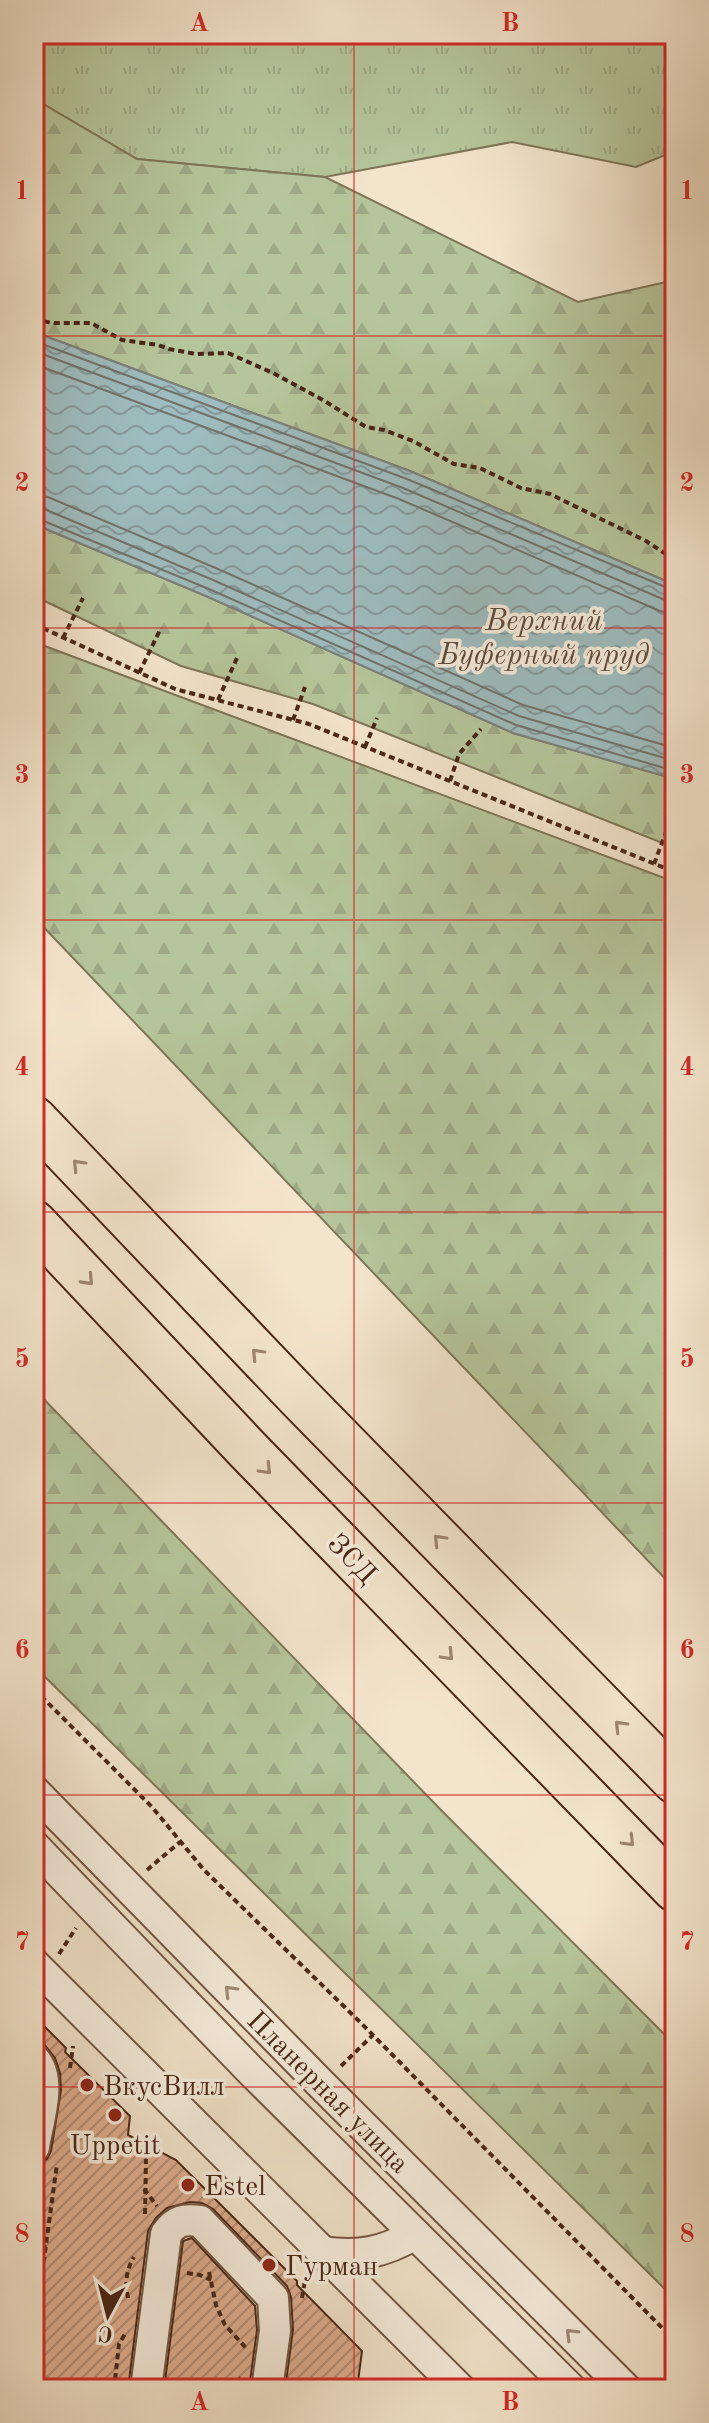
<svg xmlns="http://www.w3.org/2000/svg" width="709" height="2423" font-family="'Old Standard TT',serif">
<defs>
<pattern id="grass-tufts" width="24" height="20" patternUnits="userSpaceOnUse" patternTransform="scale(2)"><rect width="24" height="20" fill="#b6c69c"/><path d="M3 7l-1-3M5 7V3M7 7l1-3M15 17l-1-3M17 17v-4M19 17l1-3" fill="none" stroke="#9eaa86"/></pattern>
<pattern id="forest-firs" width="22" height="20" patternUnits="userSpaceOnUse" patternTransform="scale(2)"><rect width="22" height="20" fill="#b6c69c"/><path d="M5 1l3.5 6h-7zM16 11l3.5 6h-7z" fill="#9eaa86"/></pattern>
<pattern id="water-waves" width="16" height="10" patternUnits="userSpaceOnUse" patternTransform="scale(2)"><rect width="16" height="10" fill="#9ebdc0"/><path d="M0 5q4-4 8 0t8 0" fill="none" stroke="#83999b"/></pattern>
<pattern id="building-hatch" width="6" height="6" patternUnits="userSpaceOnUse" patternTransform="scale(2)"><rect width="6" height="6" fill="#dfae8f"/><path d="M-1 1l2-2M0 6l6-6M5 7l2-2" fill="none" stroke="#b78d74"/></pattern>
</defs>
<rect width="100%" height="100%" fill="#f3e5cc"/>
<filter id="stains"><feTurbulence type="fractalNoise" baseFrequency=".0025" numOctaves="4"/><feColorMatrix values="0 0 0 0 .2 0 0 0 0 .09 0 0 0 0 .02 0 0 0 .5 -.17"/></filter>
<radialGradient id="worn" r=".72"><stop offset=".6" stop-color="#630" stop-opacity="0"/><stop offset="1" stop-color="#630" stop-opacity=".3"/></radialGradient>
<path fill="url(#grass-tufts)" stroke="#7f7658" stroke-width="2" d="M34,34H675V151L636,167L512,142L325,177L137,159L45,105L34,94Z"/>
<g fill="url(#forest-firs)" stroke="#7f7658" stroke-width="2">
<path d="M34,94L45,105L137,159L325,177L578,302L675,280V585L410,471L34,332Z"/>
<path d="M34,524L206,596L513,733L675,779V848L313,704L181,666L34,596Z"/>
<path d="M34,642L675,882V1589L34,917Z"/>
<path d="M34,1389L439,1808L675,2045V2299L34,1666Z"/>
</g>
<path fill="url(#water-waves)" stroke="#7c817c" stroke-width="2" d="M34,332L410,471L675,585V779L513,733L206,596L34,524Z"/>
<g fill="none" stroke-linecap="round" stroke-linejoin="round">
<g stroke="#73726a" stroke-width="2">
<path d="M34,341L407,479L675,591"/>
<path d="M34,351L403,488L665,600L675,602"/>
<path d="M34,364L399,499L660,611L675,614"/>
<path d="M34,495L48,497L218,569L523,705L675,748"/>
<path d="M34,507L44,509L213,580L519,716L675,761"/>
<path d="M34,517L209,589L516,725L675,771"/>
</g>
</g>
<g fill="url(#building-hatch)" stroke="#482615" stroke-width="2">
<path d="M34,2016L66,2048L65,2052L130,2116L128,2135L176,2160L297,2281V2285L362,2351L357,2389H285L293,2330L291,2297L287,2286L213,2209L202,2203L190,2202L167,2208L156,2218L148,2231L128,2389H34V2165L47,2159L51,2151L61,2090L60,2073L55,2058L43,2043L34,2041Z"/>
<path d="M192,2238L255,2306L257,2330L249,2389H164L183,2241Z"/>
</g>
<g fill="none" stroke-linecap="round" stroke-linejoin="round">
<defs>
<g id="minor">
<path d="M34,1791L321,2084L626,2389"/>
<path d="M34,1846L251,2071L571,2389"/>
<path d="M34,1964L460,2389"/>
<path d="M34,2059C53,2080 38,2120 34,2147"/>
<path d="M322,2252C359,2257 383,2253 415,2234"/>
<path d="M146,2389L166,2234C176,2220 184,2219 200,2221L273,2298L275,2331L267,2389"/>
</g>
<g id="highway">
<path d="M34,1119L299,1397L675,1781"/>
<path d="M34,1223L246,1448L675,1889"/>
</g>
</defs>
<use href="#minor" stroke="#735643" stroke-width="34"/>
<use href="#highway" stroke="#482615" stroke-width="48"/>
<g stroke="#482615" stroke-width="4" stroke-dasharray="6 4" stroke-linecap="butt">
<path d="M34,320L54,323H91L122,340L158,345L169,349L196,354L228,353L273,373L323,400L366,427L384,430L413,441L454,464L480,468L521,488L550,494L646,541L675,560"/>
<path d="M34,624L175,689L309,724L675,872"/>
<path d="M63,638L83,598"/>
<path d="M139,673L161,628"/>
<path d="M218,700L237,658"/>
<path d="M293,720L305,687"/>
<path d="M365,747L377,718"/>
<path d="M450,781L459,754L481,729"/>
<path d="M654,864L668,827"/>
<path d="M34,1689L152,1807L204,1870L362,2024L675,2341"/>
<path d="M147,1870L180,1842"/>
<path d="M59,1954L76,1928"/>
<path d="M341,2066L373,2035"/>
<path d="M70,2068L73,2046"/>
<path d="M144,2189L157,2206"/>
<path d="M145,2214L146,2159"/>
<path d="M34,2236L46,2248"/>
<path d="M209,2272L216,2305L225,2325L246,2348"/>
<path d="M187,2273L200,2275L211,2280"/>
<path d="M128,2298C125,2282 126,2270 134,2257"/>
<path d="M302,2298L305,2280"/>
<path d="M34,2332L57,2164"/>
<path d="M114,2389L119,2344L125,2334"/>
<path d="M202,2389L230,2387L241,2378"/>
</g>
<use href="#minor" stroke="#f7eede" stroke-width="30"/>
<use href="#highway" stroke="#f3e5cc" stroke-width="44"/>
</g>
<defs><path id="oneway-chevron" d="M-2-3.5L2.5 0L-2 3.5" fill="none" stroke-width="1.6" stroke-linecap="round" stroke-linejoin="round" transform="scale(2)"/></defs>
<g stroke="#9e8670">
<use href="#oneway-chevron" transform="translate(78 1165) rotate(-134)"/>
<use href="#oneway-chevron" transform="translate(88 1280) rotate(47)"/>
<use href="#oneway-chevron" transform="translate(257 1354) rotate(-134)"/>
<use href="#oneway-chevron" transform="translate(266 1469) rotate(46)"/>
<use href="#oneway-chevron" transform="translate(439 1540) rotate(-134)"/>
<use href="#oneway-chevron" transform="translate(448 1655) rotate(46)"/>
<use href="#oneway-chevron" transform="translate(620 1726) rotate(-134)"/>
<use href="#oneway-chevron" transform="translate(629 1841) rotate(46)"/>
</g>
<g stroke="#a08a7a">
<use href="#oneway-chevron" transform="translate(230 1991) rotate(-134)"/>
<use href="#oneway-chevron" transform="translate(571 2334) rotate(-135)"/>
</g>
<path fill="none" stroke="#d62828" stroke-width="2" stroke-opacity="0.55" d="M354,34V2389M34,336H675M34,628H675M34,920H675M34,1212H675M34,1503H675M34,1795H675M34,2087H675"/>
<g fill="#8f2418" stroke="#f7eede" stroke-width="3">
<circle cx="87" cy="2085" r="8"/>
<circle cx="115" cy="2115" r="8"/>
<circle cx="188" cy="2185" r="8"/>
<circle cx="269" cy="2265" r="8"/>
</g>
<g text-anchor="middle" stroke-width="7" stroke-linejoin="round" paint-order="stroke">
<g font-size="28" fill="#482615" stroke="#f7eede">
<text transform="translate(353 1558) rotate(46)" y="10">ЗСД</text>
<text transform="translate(329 2091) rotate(45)" y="10">Планерная улица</text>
</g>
<g font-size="28" fill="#482615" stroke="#f7eede" text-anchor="start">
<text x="103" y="2095">ВкусВилл</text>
<text x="115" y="2154" text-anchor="middle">Uppetit</text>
<text x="204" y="2195">Estel</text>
<text x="285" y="2275">Гурман</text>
</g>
<g font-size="30" font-style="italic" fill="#5e4c40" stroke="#f7eede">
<text x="544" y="630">Верхний<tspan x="544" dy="34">Буферный пруд</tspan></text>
</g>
</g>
<rect width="709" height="2423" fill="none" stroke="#f3e5cc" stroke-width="88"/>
<g transform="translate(108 2315) rotate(187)" stroke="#f7eede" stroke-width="6" paint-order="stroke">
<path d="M0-6L14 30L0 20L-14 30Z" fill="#482615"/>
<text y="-12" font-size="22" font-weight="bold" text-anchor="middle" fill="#482615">С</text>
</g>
<rect x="44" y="44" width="621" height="2335" fill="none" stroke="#d62828" stroke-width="3"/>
<g font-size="26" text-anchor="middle" font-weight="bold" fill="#d62828">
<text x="199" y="31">A</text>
<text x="510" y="31">B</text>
<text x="22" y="199">1</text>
<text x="687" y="199">1</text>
<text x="22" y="491">2</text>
<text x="687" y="491">2</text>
<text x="22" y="783">3</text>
<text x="687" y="783">3</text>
<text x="22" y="1075">4</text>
<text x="687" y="1075">4</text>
<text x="22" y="1367">5</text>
<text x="687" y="1367">5</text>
<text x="22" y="1658">6</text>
<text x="687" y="1658">6</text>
<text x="22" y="1950">7</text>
<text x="687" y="1950">7</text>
<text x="22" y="2242">8</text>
<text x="687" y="2242">8</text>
<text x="199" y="2410">A</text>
<text x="510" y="2410">B</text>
</g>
<rect width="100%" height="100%" filter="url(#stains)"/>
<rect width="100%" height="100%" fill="url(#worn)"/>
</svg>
